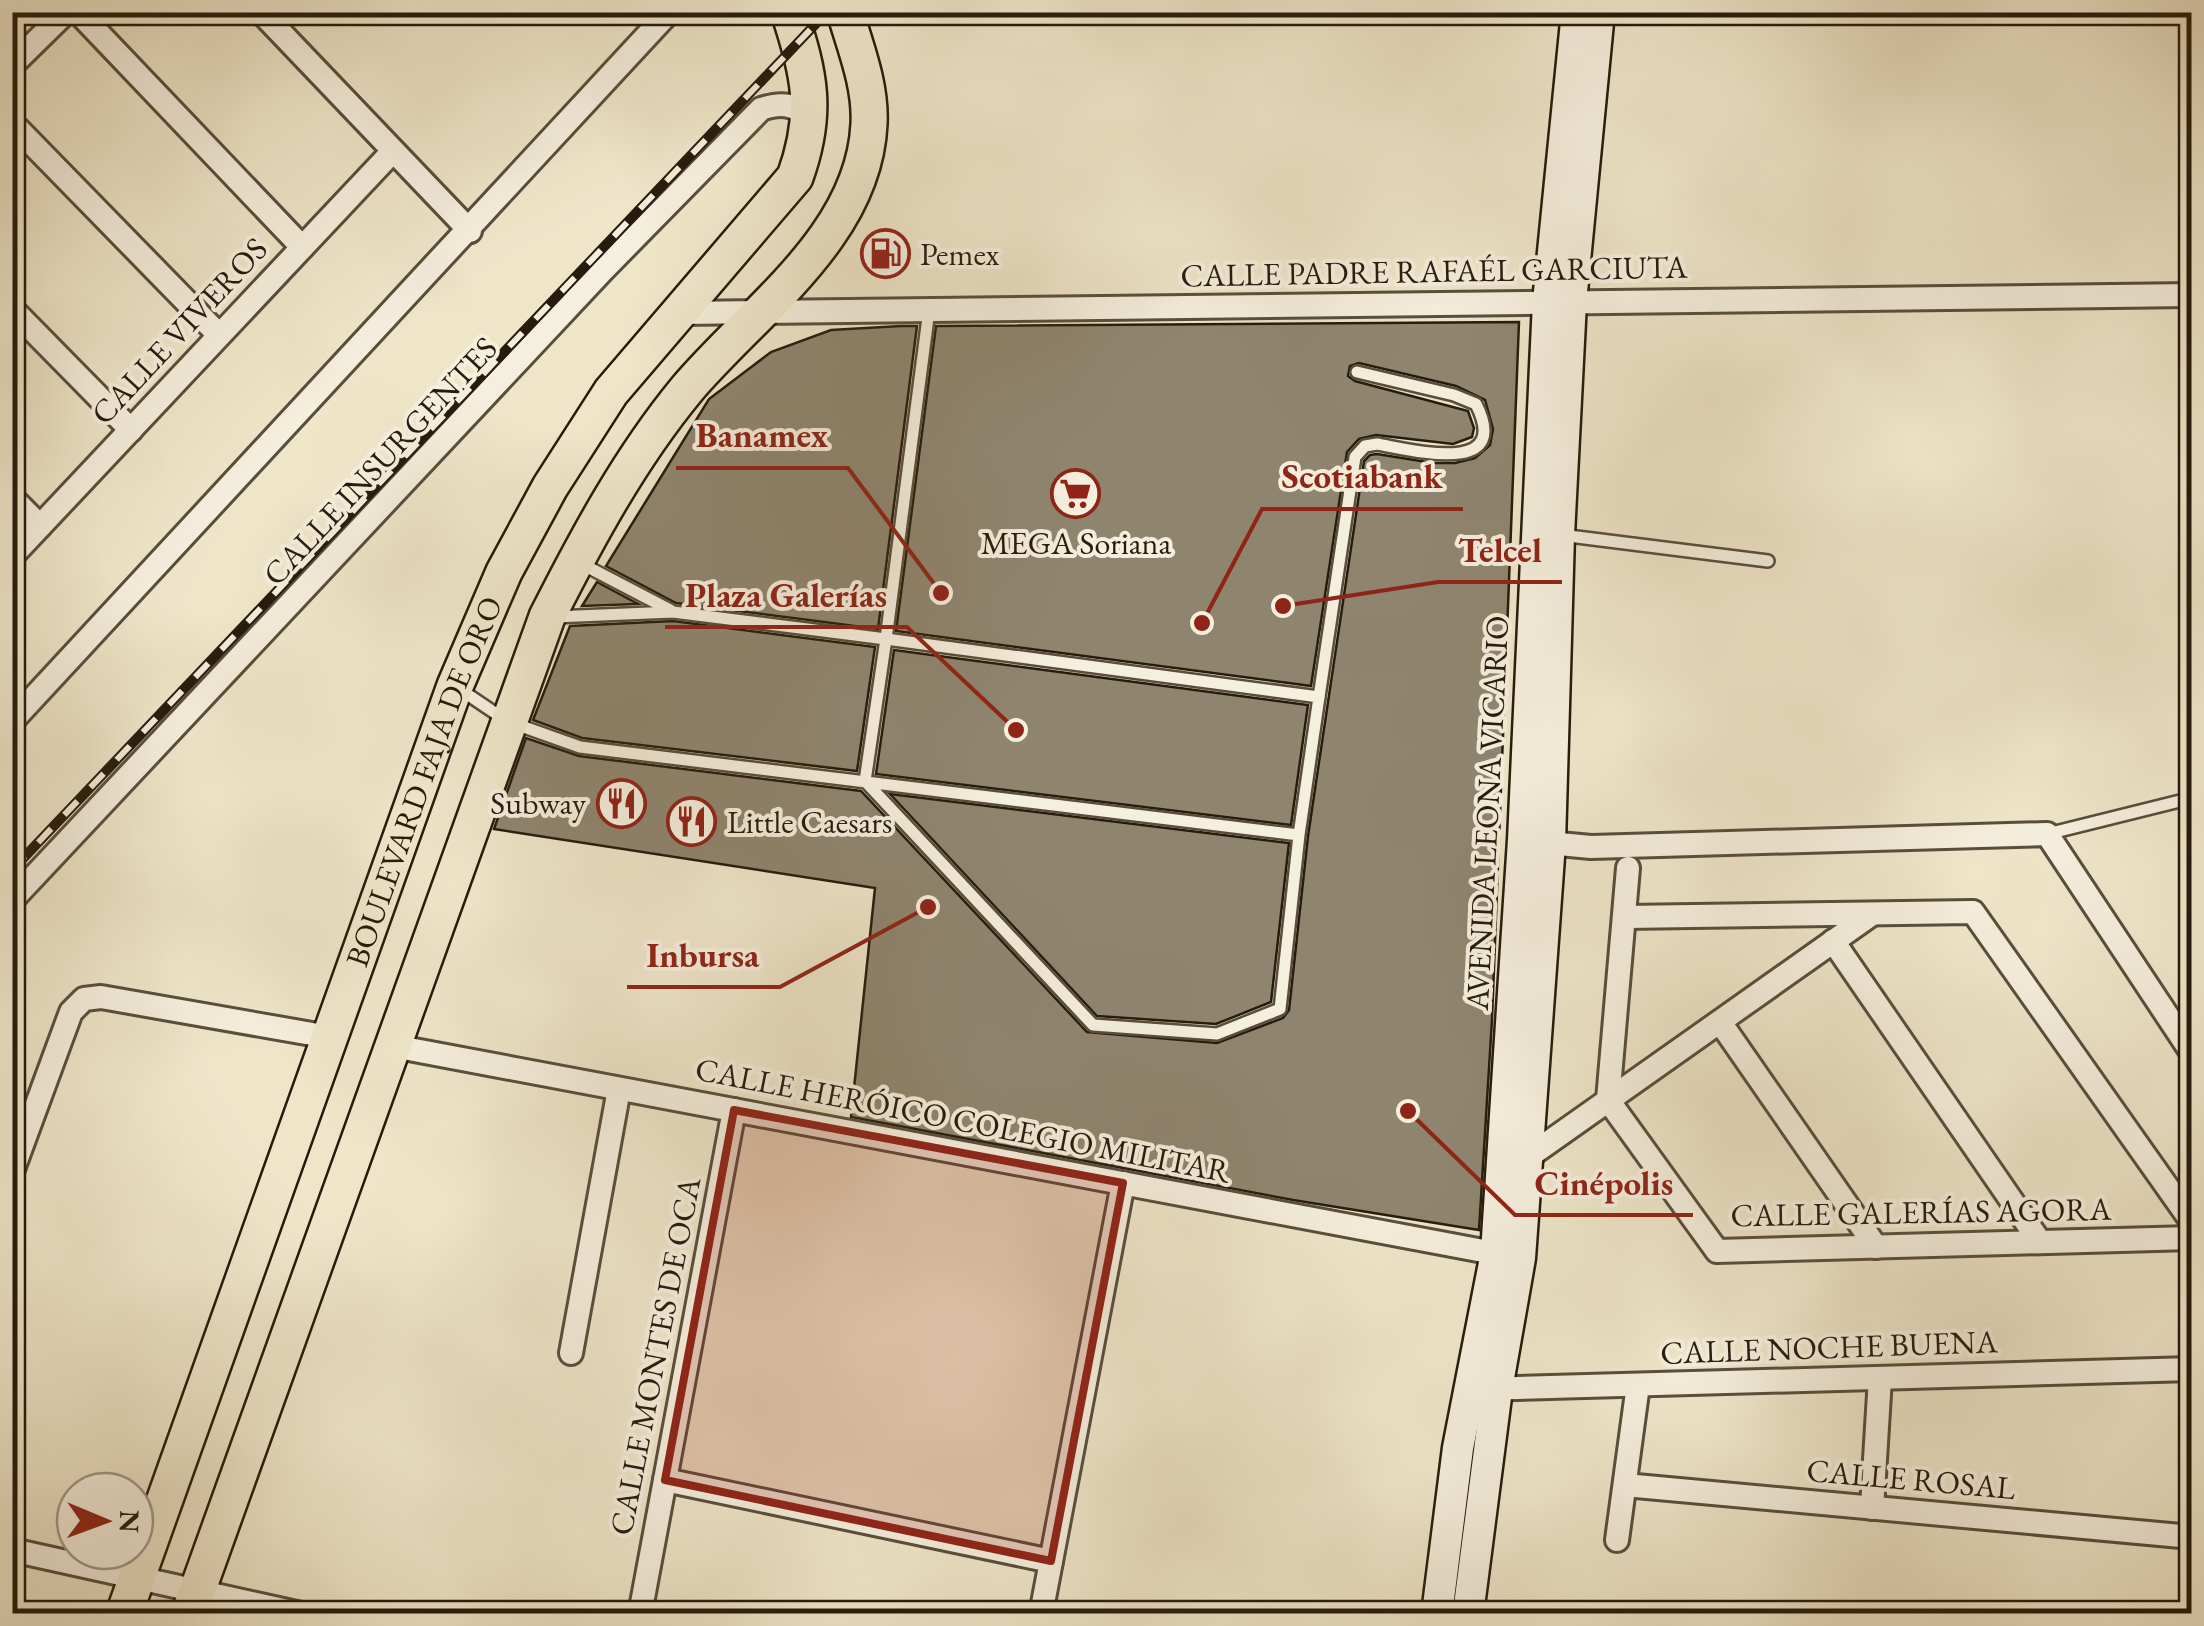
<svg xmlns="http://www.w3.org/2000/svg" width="2204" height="1626" font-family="'EB Garamond',serif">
<rect width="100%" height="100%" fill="#efe6ca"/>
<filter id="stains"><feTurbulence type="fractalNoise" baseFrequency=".002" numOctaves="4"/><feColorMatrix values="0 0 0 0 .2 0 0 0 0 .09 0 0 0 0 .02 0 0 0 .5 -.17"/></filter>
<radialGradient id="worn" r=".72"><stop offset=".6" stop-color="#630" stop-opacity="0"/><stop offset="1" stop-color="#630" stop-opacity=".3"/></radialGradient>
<g fill="#8f856f" stroke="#261b0c" stroke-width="2.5">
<path d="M1519,322L1492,1020L1479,1230L1293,1200L851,1117L875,888L494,829L526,738L579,756L861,791L1087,1032L1217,1043L1283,1018L1289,1010L1308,836L1364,461L1370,455L1377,454L1433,463H1455L1475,458L1490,445L1493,429L1485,400L1456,386L1359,363L1350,366L1348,376L1355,381L1468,411L1474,428L1472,437L1453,444L1376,435L1359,439L1347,452L1311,686L896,631L936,326Z"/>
<path d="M901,326H917L878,629L676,603L606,566L709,399L771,352L831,330Z"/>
<path d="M597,582L638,604L582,606Z"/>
<path d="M673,621L875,647L857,771L582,738L533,720L570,626Z"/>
<path d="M894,650L1308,705L1291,825L876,774Z"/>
<path d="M890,794L1289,843L1271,1002L1216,1024L1097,1016Z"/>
</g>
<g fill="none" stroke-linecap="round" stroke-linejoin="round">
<defs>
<g id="lane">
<path d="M1561,535L1768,561"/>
<path d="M580,563L670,610"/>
<path d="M554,617L673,612L886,639L929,310"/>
<path d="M458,688L507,721L580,747L1299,835L1280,1009L1217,1034L1093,1025L865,781L886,639L1319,697L1299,835"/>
<path d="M1319,697L1355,457L1365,446L1377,444C1412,450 1513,477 1476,404L1454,395L1357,372"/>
<path d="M2047,834L2192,798"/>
</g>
<g id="street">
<path d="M78,12L302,247"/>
<path d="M261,12L470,231"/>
<path d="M12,65L66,12"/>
<path d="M12,123L219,335"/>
<path d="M12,309L131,430"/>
<path d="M678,313L2192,295"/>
<path d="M12,498L40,526"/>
<path d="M12,556L393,151"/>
<path d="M12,721L669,12"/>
<path d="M1538,842L1591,847L2047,834L2192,1053"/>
<path d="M1628,868L1608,1100L1717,1251L2192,1238"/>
<path d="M12,900L604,269L761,109C782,102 794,104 811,118"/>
<path d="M1625,917L1973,912L2192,1222"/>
<path d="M1833,941L2040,1242"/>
<path d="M1720,1022L1876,1247"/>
<path d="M393,1046L1510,1256"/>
<path d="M1528,1157L1872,914"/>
<path d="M12,1172L71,1012L84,999L101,997L329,1037"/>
<path d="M571,1353L619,1089"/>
<path d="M1482,1389L2192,1369"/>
<path d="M665,1480L1051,1561"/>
<path d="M1625,1485L2192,1537"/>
<path d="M1872,1508L1880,1378"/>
<path d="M1617,1540L1638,1385"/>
<path d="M12,1550L301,1614"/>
<path d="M640,1614L734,1110"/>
<path d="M1041,1614L1123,1183"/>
</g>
<g id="secondary">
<path d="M1437,1614L1458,1448L1496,1253L1523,840L1548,302L1577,12"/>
<path d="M1468,1614L1497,1389L1520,1258L1550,843L1559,535L1571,302L1599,12"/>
</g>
<g id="primary">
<path id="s1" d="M124,1614L455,686L504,572L550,487L611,392L795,177C818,113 810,75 789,12"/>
<path d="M189,1614L547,617C587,538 630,458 687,389C754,310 864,236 869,124C871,86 856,49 845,12"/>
</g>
</defs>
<use href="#lane" stroke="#584e3c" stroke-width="16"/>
<use href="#street" stroke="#584e3c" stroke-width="28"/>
<use href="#secondary" stroke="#261b0c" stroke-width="35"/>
<use href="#primary" stroke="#261b0c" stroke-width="40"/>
<use href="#lane" stroke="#f5efdd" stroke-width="11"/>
<use href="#street" stroke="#f5efdd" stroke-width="22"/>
<use href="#secondary" stroke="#f5efdd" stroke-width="30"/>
<use href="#primary" stroke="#efe6ca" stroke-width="35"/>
<defs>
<path id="rail" d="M12,870L827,12"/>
</defs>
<use href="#rail" stroke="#261b0c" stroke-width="10"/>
<use href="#rail" stroke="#f5efdd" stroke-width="6" stroke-dasharray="19" stroke-linecap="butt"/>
</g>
<path fill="#8f2418" fill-opacity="0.2" stroke="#8f2418" stroke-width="8" stroke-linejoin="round" d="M734,1110L1123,1183L1051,1561L665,1480Z"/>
<defs>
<symbol id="fuel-ring" viewBox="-11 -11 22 22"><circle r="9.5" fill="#f5efdd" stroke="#8f2418" stroke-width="1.5"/><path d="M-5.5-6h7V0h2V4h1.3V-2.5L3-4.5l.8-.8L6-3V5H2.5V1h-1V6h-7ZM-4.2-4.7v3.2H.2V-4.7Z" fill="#8f2418"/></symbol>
<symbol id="supermarket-ring" viewBox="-11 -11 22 22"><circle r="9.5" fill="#f5efdd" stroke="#8f2418" stroke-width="1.5"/><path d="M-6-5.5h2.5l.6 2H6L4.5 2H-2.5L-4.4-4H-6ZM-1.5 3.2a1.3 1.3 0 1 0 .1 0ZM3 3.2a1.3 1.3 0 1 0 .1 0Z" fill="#8f2418"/></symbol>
<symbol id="restaurant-ring" viewBox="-11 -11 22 22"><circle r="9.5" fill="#f5efdd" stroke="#8f2418" stroke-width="1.5"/><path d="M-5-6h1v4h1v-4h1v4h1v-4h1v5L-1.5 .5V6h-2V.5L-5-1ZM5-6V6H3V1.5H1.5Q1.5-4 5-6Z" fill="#8f2418"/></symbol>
</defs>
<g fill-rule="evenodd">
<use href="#fuel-ring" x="858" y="226" width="55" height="55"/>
<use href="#supermarket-ring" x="1048" y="466" width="55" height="55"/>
<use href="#restaurant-ring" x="594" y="776" width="55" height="55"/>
<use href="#restaurant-ring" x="664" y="794" width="55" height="55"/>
</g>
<g text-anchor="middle" stroke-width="8" stroke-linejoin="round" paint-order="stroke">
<g font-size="32" fill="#261b0c" stroke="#f5efdd" text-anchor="start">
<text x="920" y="265">Pemex</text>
<text x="1076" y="554" text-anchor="middle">MEGA Soriana</text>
<text x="586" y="814" text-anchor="end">Subway</text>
<text x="727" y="833">Little Caesars</text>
</g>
<g font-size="32" fill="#261b0c" stroke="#f5efdd">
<text transform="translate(1434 271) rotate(-1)" y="11">CALLE PADRE RAFAÉL GARCIUTA</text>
<text transform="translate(179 331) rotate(-47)" y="11">CALLE VIVEROS</text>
<text transform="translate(380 461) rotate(-47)" y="11">CALLE INSURGENTES</text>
<text dy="11" stroke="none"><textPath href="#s1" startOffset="885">BOULEVARD FAJA DE ORO</textPath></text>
<text transform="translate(1487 813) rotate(-87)" y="11">AVENIDA LEONA VICARIO</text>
<text transform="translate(963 1120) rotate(11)" y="11">CALLE HERÓICO COLEGIO MILITAR</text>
<text transform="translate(1921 1212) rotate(-1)" y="11">CALLE GALERÍAS AGORA</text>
<text transform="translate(1829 1347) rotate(-2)" y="11">CALLE NOCHE BUENA</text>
<text transform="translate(655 1356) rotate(-79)" y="11">CALLE MONTES DE OCA</text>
<text transform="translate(1911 1479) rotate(5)" y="11">CALLE ROSAL</text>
</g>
</g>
<path fill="none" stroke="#8f2418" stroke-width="4" d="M941 593L848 468H676M1202 623L1262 509H1463M1283 606L1438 582H1562M1016 730L907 627H665M928 907L780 987H627M1408 1111L1515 1215H1693"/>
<g fill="#8f2418" stroke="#f5efdd" stroke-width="4">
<circle cx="941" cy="593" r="10"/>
<circle cx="1202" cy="623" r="10"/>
<circle cx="1283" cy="606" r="10"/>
<circle cx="1016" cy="730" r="10"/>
<circle cx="928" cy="907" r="10"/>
<circle cx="1408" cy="1111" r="10"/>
</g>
<g font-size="35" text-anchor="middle" font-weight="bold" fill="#8f2418" stroke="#f5efdd" stroke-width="8" stroke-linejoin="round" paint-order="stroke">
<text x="762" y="447">Banamex</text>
<text x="1362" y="488">Scotiabank</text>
<text x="1500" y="562">Telcel</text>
<text x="786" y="607">Plaza Galerías</text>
<text x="703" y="967">Inbursa</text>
<text x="1604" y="1195">Cinépolis</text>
</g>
<rect width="2204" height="1626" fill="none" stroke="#efe6ca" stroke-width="50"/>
<rect x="15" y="15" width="2174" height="1596" fill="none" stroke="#261b0c" stroke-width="5"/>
<rect x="25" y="25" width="2154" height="1576" fill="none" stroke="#261b0c" stroke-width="2.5"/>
<g transform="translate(105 1521) rotate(91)"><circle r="48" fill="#f5efdd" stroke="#a29a89" stroke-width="2.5"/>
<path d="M0-8L18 38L0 25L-18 38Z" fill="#8f2418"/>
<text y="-15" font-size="28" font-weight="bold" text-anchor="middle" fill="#261b0c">N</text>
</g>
<rect width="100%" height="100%" filter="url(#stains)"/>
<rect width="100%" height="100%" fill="url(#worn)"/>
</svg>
